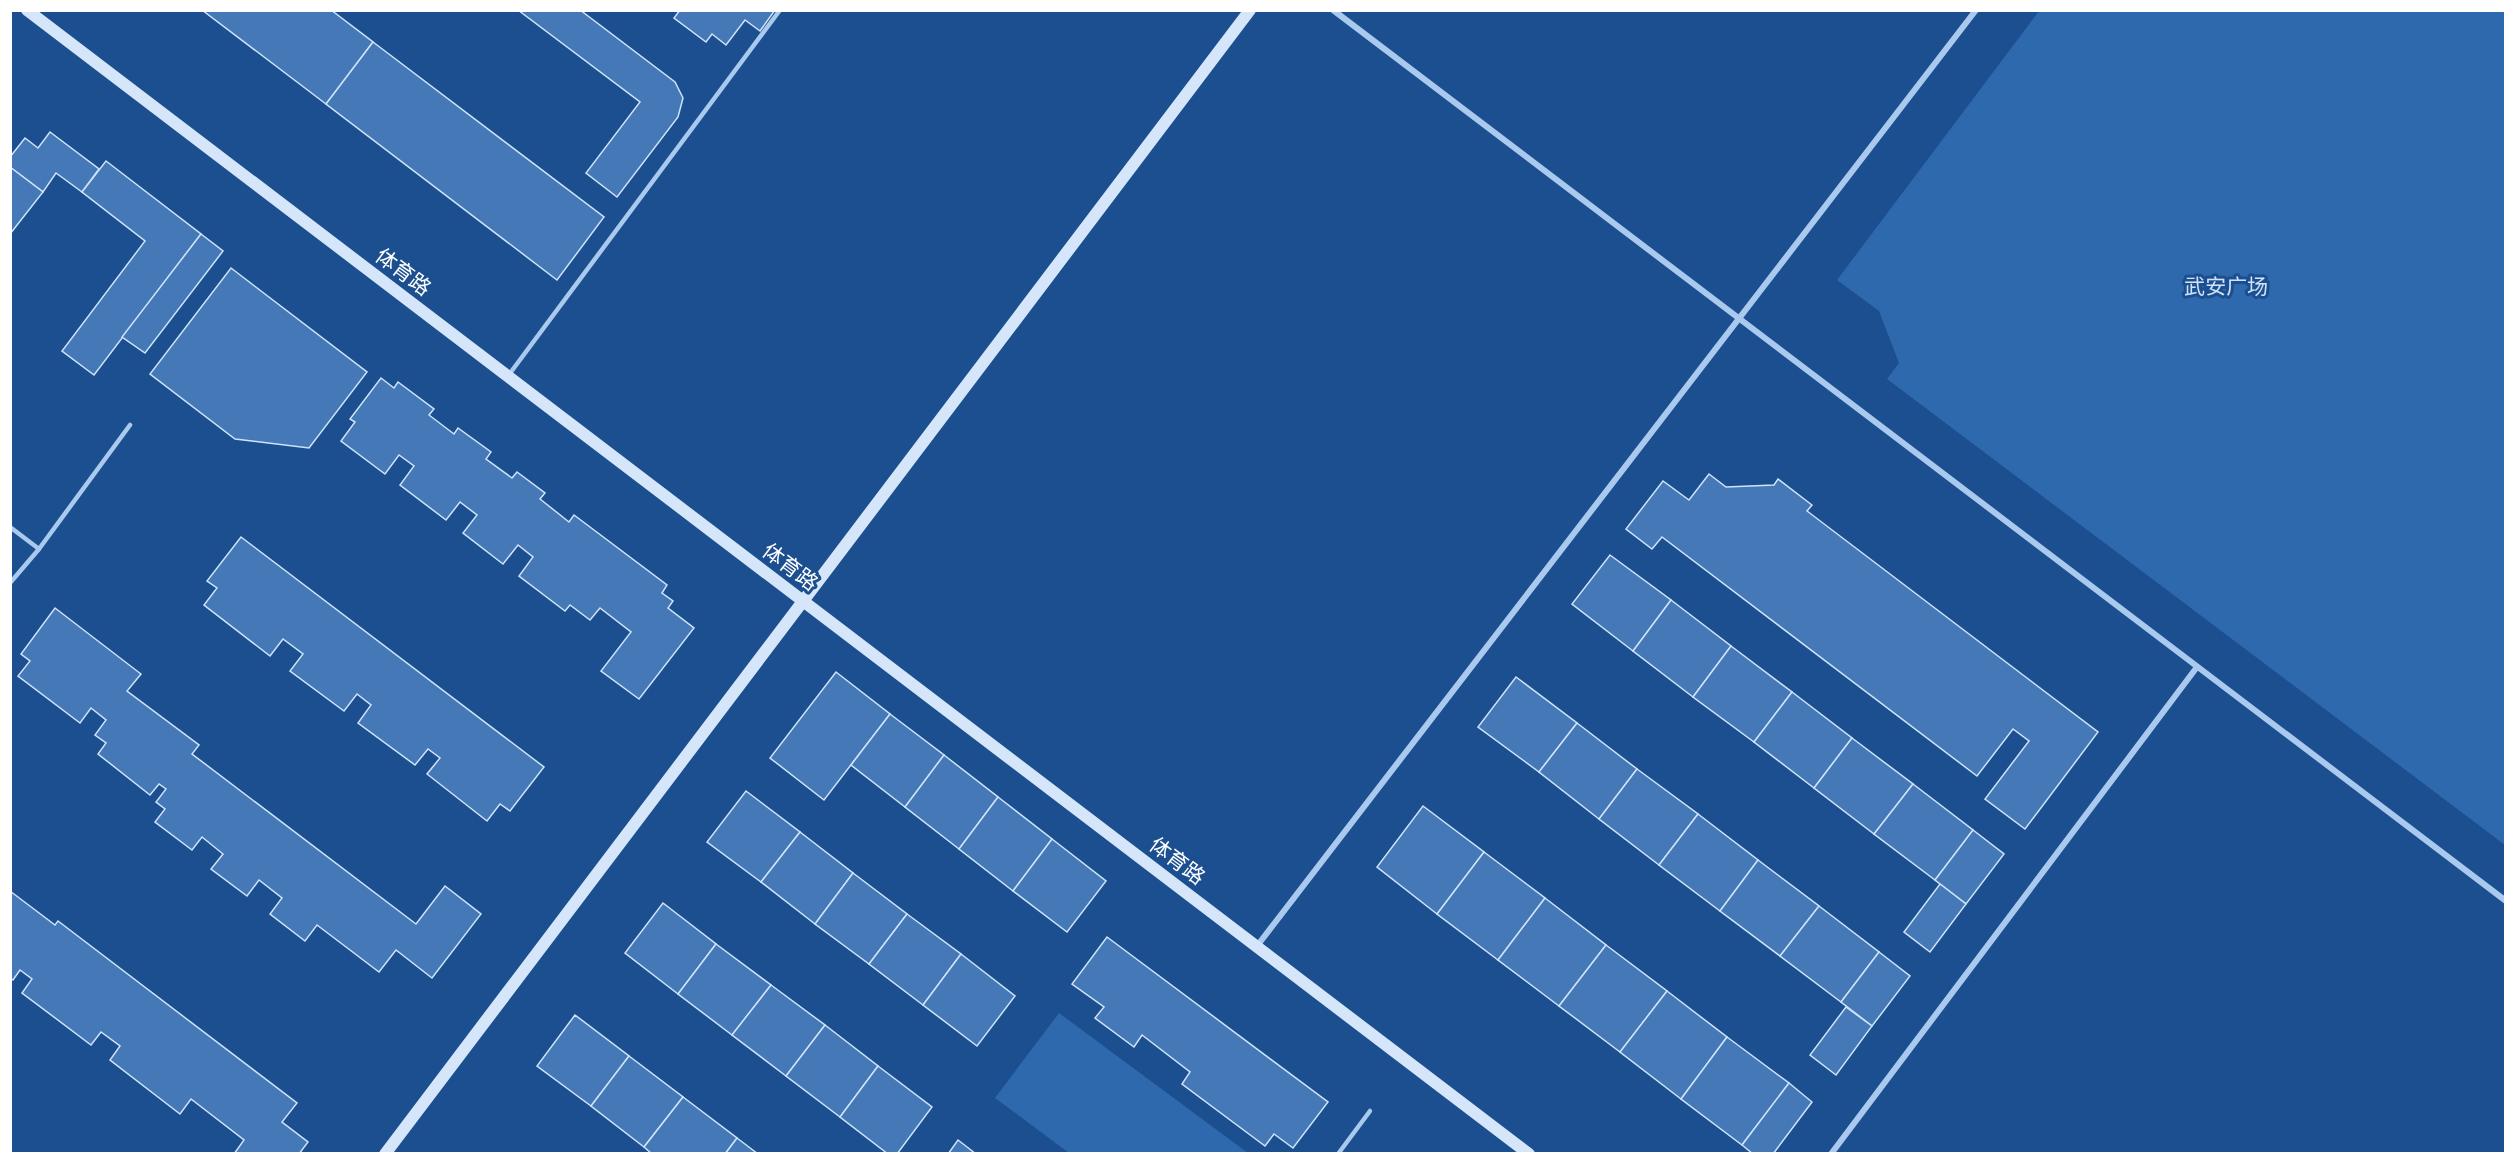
<svg xmlns="http://www.w3.org/2000/svg" width="2516" height="1164" font-family="Barlow,'Noto Sans SC',sans-serif">
<rect width="100%" height="100%" fill="#1b4f8f"/>
<g fill="#2e69ad">
<path d="M2039,11H2505V845L1887,379L1899,363L1879,311L1837,280Z"/>
<path d="M1059,1013L1248,1153H1069L995,1098Z"/>
</g>
<g fill="#4478b7" stroke="#cfe3fa" stroke-width="1.5">
<path d="M202,10H331L373,42L326,104Z"/>
<path d="M518,10H580L675,82L683,98L678,117L617,197L586,173L640,102Z"/>
<path d="M680,10H775L760,31L745,20L726,45L712,34L706,42L674,18Z"/>
<path d="M373,42L604,217L557,280L326,104Z"/>
<path d="M50,132L99,169L82,192L56,173L43,192L10,167V157L25,138L38,148Z"/>
<path d="M106,161L201,234L94,375L62,351L145,241L82,192Z"/>
<path d="M10,167L43,192L10,234Z"/>
<path d="M201,234L223,251L145,353L122,337Z"/>
<path d="M231,268L367,372L309,448L235,439L150,374Z"/>
<path d="M381,378L394,388L398,382L434,409L429,415L454,434L458,428L491,452L486,459L512,478L517,472L545,493L540,499L569,522L574,515L667,585L662,593L673,601L668,608L694,628L639,699L601,671L631,632L600,608L590,620L570,605L565,611L519,576L533,557L518,545L503,564L463,533L477,515L460,502L446,520L400,485L414,466L399,455L385,474L341,441L355,422L350,419Z"/>
<path d="M1709,474L1726,487L1774,485L1778,479L1812,505L1807,511L2098,732L2025,829L1985,799L2029,741L2013,729L1977,776L1662,537L1652,549L1626,529L1663,481L1689,500Z"/>
<path d="M241,537L544,767L510,811L500,804L487,821L427,774L440,758L428,749L415,765L358,723L371,705L357,694L344,711L290,671L303,654L283,639L270,656L204,605L217,588L207,581Z"/>
<path d="M1610,555L1671,600L1633,651L1572,604Z"/>
<path d="M1671,600L1731,646L1693,697L1633,651Z"/>
<path d="M55,608L141,674L127,691L199,745L192,754L416,924L445,886L481,914L432,978L396,950L379,972L317,925L305,941L270,914L282,898L259,880L247,896L211,869L223,854L202,837L192,850L155,822L165,809L156,802L166,789L159,784L150,795L98,754L106,743L95,735L106,720L91,708L80,723L18,676L30,661L21,654Z"/>
<path d="M1731,646L1792,692L1754,742L1693,697Z"/>
<path d="M836,672L890,714L824,800L770,758Z"/>
<path d="M1516,677L1577,723L1539,772L1478,727Z"/>
<path d="M1792,692L1852,738L1814,788L1754,742Z"/>
<path d="M890,714L944,755L905,807L851,765Z"/>
<path d="M1577,723L1637,769L1599,819L1539,772Z"/>
<path d="M1852,738L1913,784L1874,834L1814,788Z"/>
<path d="M944,755L998,797L959,849L905,807Z"/>
<path d="M1637,769L1698,814L1659,865L1599,819Z"/>
<path d="M1913,784L1973,830L1935,880L1874,834Z"/>
<path d="M746,791L800,832L761,882L707,842Z"/>
<path d="M998,797L1052,839L1013,891L959,849Z"/>
<path d="M1423,806L1484,852L1437,914L1377,867Z"/>
<path d="M1698,814L1758,860L1720,911L1659,865Z"/>
<path d="M1973,830L2004,854L1966,904L1935,880Z"/>
<path d="M800,832L853,873L815,924L761,882Z"/>
<path d="M1052,839L1106,881L1067,932L1013,891Z"/>
<path d="M1484,852L1545,898L1498,960L1437,914Z"/>
<path d="M1758,860L1819,906L1780,956L1720,911Z"/>
<path d="M853,873L907,914L869,964L815,924Z"/>
<path d="M1940,884L1966,904L1930,952L1904,932Z"/>
<path d="M10,891L55,925L58,921L297,1103L282,1122L308,1142L299,1154H234L244,1140L191,1099L180,1114L110,1060L120,1046L101,1032L91,1045L22,993L32,979L20,970L13,980L10,978Z"/>
<path d="M1545,898L1606,945L1559,1006L1498,960Z"/>
<path d="M663,903L716,944L678,994L625,953Z"/>
<path d="M1819,906L1879,952L1841,1002L1780,956Z"/>
<path d="M907,914L961,954L923,1005L869,964Z"/>
<path d="M1107,937L1328,1102L1293,1148L1274,1134L1265,1146L1182,1084L1190,1072L1142,1035L1134,1047L1095,1018L1104,1007L1072,984Z"/>
<path d="M716,944L771,985L732,1035L678,994Z"/>
<path d="M1606,945L1667,991L1620,1052L1559,1006Z"/>
<path d="M1879,952L1910,976L1872,1026L1841,1002Z"/>
<path d="M961,954L1015,996L977,1046L923,1005Z"/>
<path d="M771,985L825,1025L786,1076L732,1035Z"/>
<path d="M1667,991L1727,1037L1681,1099L1620,1052Z"/>
<path d="M1846,1007L1872,1026L1836,1075L1810,1055Z"/>
<path d="M575,1015L629,1056L591,1106L537,1066Z"/>
<path d="M825,1025L878,1066L840,1117L786,1076Z"/>
<path d="M1727,1037L1789,1083L1742,1145L1681,1099Z"/>
<path d="M629,1056L683,1097L644,1147L591,1106Z"/>
<path d="M878,1066L932,1107L897,1154H888L840,1117Z"/>
<path d="M1789,1083L1812,1102L1773,1154H1753L1742,1145Z"/>
<path d="M683,1097L737,1138L725,1154H652L644,1147Z"/>
<path d="M737,1138L758,1154H725Z"/>
<path d="M958,1140L976,1154H948Z"/>
</g>
<g fill="none" stroke-linecap="round" stroke-linejoin="round">
<g stroke="#a9c9ee" stroke-width="4.5">
<path d="M508,376L780,10"/>
<path d="M10,527L39,549"/>
<path d="M10,583L39,549L130,425"/>
<path d="M1338,1154L1370,1111"/>
</g>
<g stroke="#a9c9ee" stroke-width="6">
<path d="M1333,10L2506,901"/>
<path d="M1257,946L1976,10"/>
<path d="M1831,1154L2197,667"/>
</g>
<g stroke="#d6e6fa" stroke-width="12">
<path d="M27,10L1529,1154"/>
<path d="M385,1154L1250,10"/>
</g>
</g>
<g text-anchor="middle" stroke-width="6" stroke-linejoin="round" paint-order="stroke">
<g font-size="21" fill="#fff" stroke="#1b4f8f">
<text transform="translate(403 272) rotate(37)" y="7">体育路</text>
<text transform="translate(790 567) rotate(37)" y="7">体育路</text>
<text transform="translate(1177 861) rotate(37)" y="7">体育路</text>
</g>
<g font-size="21" fill="#cfe3fa" stroke="#1b4f8f">
<text x="2226" y="294">武安广场</text>
</g>
</g>
<rect width="2516" height="1164" fill="none" stroke="#ffffff" stroke-width="24"/>
</svg>
